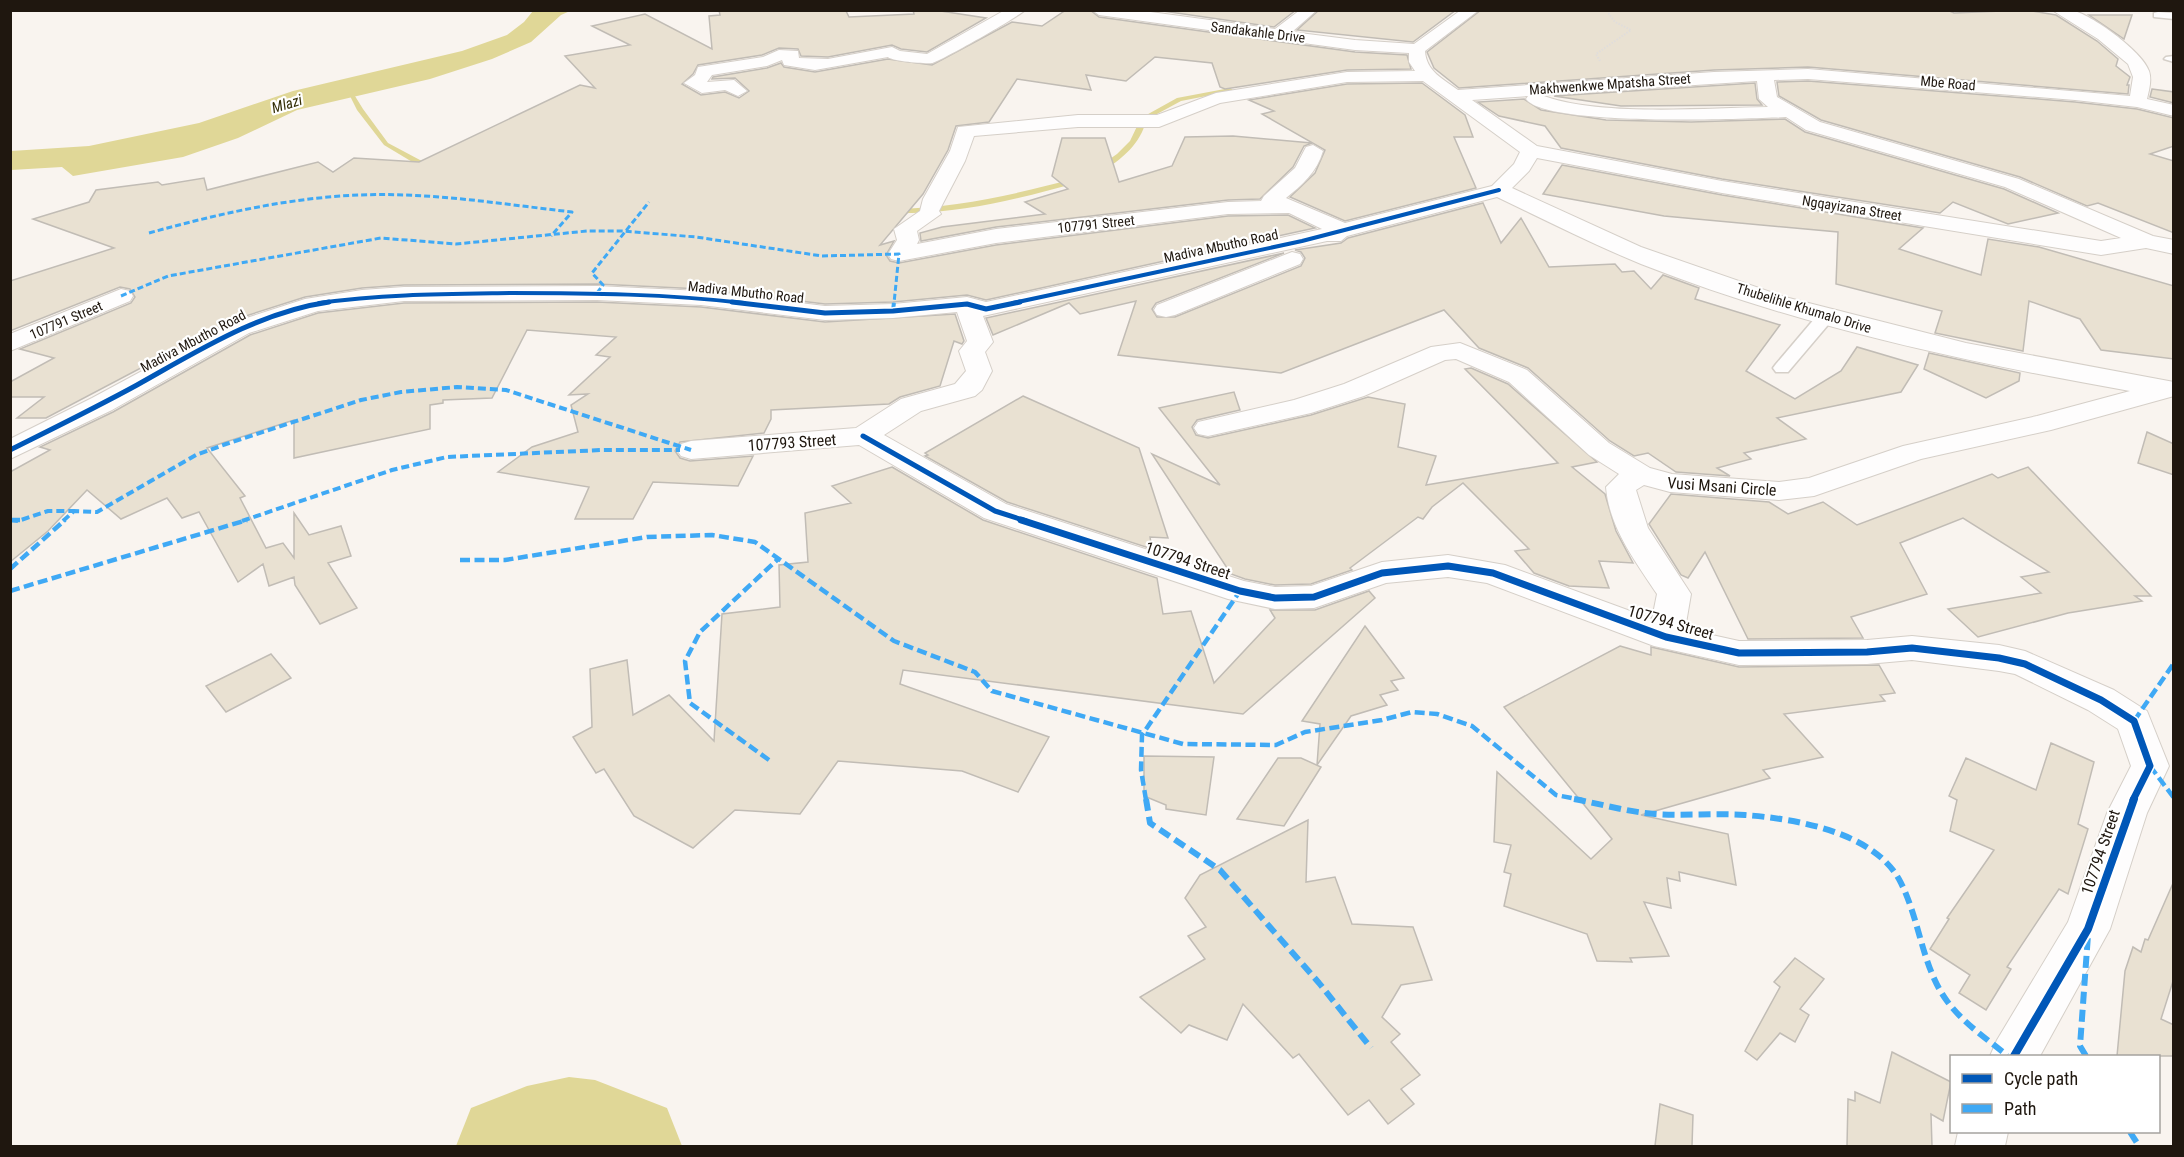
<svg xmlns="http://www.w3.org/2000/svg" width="2184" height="1157" font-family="'Roboto Condensed',sans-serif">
<rect width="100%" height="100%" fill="#f9f4ef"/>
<path fill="#e0d797" d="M533,11H570L561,15L531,42L492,59L430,79L297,110L238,138L183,157L73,176L62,167L11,170V151L89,146L199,123L293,91L462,51L507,35L524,22Z"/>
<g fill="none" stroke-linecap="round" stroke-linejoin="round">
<g fill="#e0d797" fill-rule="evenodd">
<path d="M346,88H350L363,109L388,143L435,168V172H429L384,145L357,110Z"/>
<path d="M1230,88L1233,90L1232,91L1181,101L1146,120C1141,144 1121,160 1101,172L1094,170L1117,154L1130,141L1141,118L1177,98Z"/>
<path d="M1077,178H1080V182C1025,197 969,212 912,213C905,213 896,215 890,211L894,209C958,208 1016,194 1077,178Z"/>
</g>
<path fill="#e0d797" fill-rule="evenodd" d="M569,1077L595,1080L667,1108L682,1146H456L471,1108L527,1086Z"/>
</g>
<g fill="#e9e1d2" stroke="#c1bcb5" stroke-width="1.5">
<path d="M719,10L846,11L849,17L914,14L913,10H934L986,18L927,52L901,49L892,45L828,57L801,56L798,49L779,48L762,55L698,65L693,74L682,84L701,95L725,92L739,98L749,91L735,78L712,79L713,77L767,68L781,63L784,67L815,72L888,59L932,65L1012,22L1042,26L1066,10H1090L1099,17L1355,52L1407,55L1411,69L1347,70L1225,89L1220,87L1212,63L1155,57L1126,81L1086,75L1091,90L1017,79L989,122L956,126L948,150L923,194L880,245L894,241L886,255L890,261L899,263L996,245L1228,216L1288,215L1315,228L986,300L967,295L893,302L825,304L701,289L597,284L404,285L362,288L305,297L230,321L46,418H17L44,397H10V382L54,358L20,349L131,303L135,297L130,289L120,287L10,331V281L114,248L33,219L89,202L96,190L158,182L162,185L204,178L207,190L318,162L333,172L354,158L419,162L580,85L595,88L565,56L630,45L592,26L645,14L712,49L709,16L720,15Z"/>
<path d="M1156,10H1296L1274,27Z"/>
<path d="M1319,10H1456L1413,42L1297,30Z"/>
<path d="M1481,10H1947L1954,13L2026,10L2056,15L2097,41L2118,59L2116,66L2130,77L2127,85H2129L2128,94L1808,67L1714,70L1459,88L1434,68L1427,52Z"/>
<path d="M2089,15H2132L2124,39Z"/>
<path d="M1808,81L2075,102L2137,109L2174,118V146L2150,154L2174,161V233L2098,203L2087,206L2020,177L1821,120L1779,96L1777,82Z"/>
<path d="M1422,83L1465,115L1473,137H1454L1476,188L1345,221L1290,197L1315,173L1325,150L1262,114L1274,111L1249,100L1347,84Z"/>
<path d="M1755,83L1757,99L1762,105L1621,106L1554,96Z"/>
<path d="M2152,89L2174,92V103L2150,97Z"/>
<path d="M1524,99L1541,110L1606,120L1691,122L1785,119L1805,132L2004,189L2058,213L2008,224L1953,202L1940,213L1722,179L1561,148L1545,126L1499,116L1478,102Z"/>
<path d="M1233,136L1312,143L1304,146L1293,167L1260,199L1228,200L996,227L921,241L920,233L942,227L1045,214L1025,202L1068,189L1052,176L1062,138H1105L1119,182L1172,166L1185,137Z"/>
<path d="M1562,165L1722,195L1923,228L1899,249L1981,275L1988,239L2039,247L2174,286V359L2101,350L2080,319L2029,301L2023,351L1935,333L1942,311L1836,284L1838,232L1664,216L1543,194Z"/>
<path d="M1483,203L1501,243L1521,218L1549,267L1615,264L1622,272L1634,271L1651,289L1663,275L1699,288L1695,299L1780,325L1746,371L1795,399L1841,371L1857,347L1918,365L1901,392L1777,418L1806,439L1744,453L1751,459L1717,468L1730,476L1676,472L1648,453L1634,456L1610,441L1528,368L1479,348L1444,310L1281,373L1118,355L1136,301L1080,314L1069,303L993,335L986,318L1284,253L1156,303L1152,309L1157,317H1175L1301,266L1305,258L1301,252L1295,250L1341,243L1348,238Z"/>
<path d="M597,302L701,307L825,322L955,314L964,341L962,344L954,341L940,386L900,397L889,404L771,410V419L764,433L680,442L675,451L680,458L690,461L753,456L738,486L653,482L633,519H575L589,487L498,472L532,447L578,432L571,405L588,394L569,395L610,357L596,355L616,337L527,330L492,398L443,400V403L430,405V429L294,458V420L207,448L245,496L240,498L266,548L283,543L294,558V513L309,535L341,526L351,556L328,563L357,608L320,624L295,585L294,577L269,586L263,564L238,582L199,512L182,518L167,498L121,519L87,490L48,531L10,562V472L50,450L40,447L113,412L250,335L318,313L404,303Z"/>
<path d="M1929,353L2020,373L2019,381L1986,398L1924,369Z"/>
<path d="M1471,368L1508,384L1597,462L1572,467L1605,494L1616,531L1633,563L1599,561L1609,588L1569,586L1534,573L1515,551L1529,549L1463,483L1432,507L1423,519L1418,517L1350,568L1352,570L1311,584L1275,585L1245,579L1231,574L1152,454L1220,485L1159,408L1234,392L1240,410L1197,420L1192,427L1196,435L1208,438L1311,415L1368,397L1405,404L1398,447L1436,456L1426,485L1558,463L1465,369Z"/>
<path d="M1023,396L1139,448L1168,538L1150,537L1152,549L1007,502L925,456L928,455L925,453Z"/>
<path d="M2147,432L2174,444V475L2138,463Z"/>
<path d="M892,467L983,520L1157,578L1163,614L1191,611L1214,683L1275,618L1270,610H1315L1369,591L1375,598L1243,714L903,670L900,684L1049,737L1018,792L962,771L838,761L800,814L735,810L693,848L634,816L604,769L596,773L573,737L592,727L590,669L627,660L633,715L669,695L714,741L722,614L780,607L779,565L808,562L805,513L851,503L832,486Z"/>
<path d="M2028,467L2151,596H2135L2142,601L2068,613L1978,637L1948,609L2041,593L2021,577L2049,572L1963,518L1900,543L1927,594L1851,617L1863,638L1748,639L1705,552L1688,578L1681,575L1649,524L1671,494L1769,502L1788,514L1823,502L1857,525L1992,474L1998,478Z"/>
<path d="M1365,626L1404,678L1391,681L1398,690L1380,695L1387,705L1351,716L1317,765L1320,724L1302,721Z"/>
<path d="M1620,646L1651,655V647L1739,667L1879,665L1895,693L1880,695L1885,701L1784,714L1823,757L1763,770L1770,778L1641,815L1728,834L1736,885L1679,872L1680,881L1667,878L1671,908L1644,902L1669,956L1630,958L1632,962L1597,961L1587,934L1504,906L1511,874L1504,872L1511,845L1494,842L1497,772L1591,859L1612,839L1504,707Z"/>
<path d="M271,654L291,678L226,712L206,686Z"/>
<path d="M2051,743L2094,762L2078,824L2088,829L2068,894L2059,889L2007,967L2011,969L1986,1010L1959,993L1970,975L1930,949L1949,919L1947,918L1994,850L1950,831L1957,800L1949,796L1966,758L2036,790Z"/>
<path d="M1144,756L1214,757L1206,815L1166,809V805L1144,796Z"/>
<path d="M1278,758H1301L1321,767L1284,826L1237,819Z"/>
<path d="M1308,820L1306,882L1335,877L1352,924L1413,927L1432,980L1401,985L1382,1017L1400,1034L1391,1042L1420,1075L1401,1089L1414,1104L1388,1124L1369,1100L1348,1115L1299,1054L1293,1058L1243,1004L1227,1040L1189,1025L1181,1033L1140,997L1205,959L1188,936L1206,927L1185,898L1200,875Z"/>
<path d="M2174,881V978L2161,1019L2174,1025V1056H2117L2125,971L2133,947L2141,952L2145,939L2148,940Z"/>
<path d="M1795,958L1824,979L1800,1009L1809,1015L1795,1042L1780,1033L1757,1060L1745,1051L1780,987L1774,982Z"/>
<path d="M1892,1052L1951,1082L1943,1121L1931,1114L1932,1146H1847L1848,1099L1855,1101V1092L1880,1103Z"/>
<path d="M1660,1104L1693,1115L1692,1146H1655Z"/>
</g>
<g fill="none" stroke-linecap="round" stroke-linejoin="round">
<defs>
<g id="lane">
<path d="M2158,12L2174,13V19L2154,17V13Z"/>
<path d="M2174,56V62L2164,59L2166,57Z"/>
<path d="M1827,310L1835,315L1833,319L1788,372H1776L1773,368L1776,364L1821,311Z"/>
</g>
<g id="street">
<path d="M1005,10H1025C1020,16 939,62 932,63C926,64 891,61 888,57L815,70L784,65L782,60L767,66L712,75L707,82L734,80L747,91L738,96L725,90L702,93L684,83L695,75L698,67L763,57L779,50L798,51L799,58L828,59L892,47L900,51L927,54Z"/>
<path d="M1092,10H1136L1275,29L1300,10H1317L1292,32L1355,40L1414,44L1461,10H1479L1425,51C1426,71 1443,79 1458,90L1714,72L1808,69L2130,96L2133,77L2128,64L2098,39L2052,10C2058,10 2065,9 2071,10C2091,14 2142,51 2149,71C2152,80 2149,90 2147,99L2174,105V116L2137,107L2075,100L1808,79L1774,80L1777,97L1820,122L2019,179L2153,236L2174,240V254L2146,248L2101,255L1722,193L1537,158L1529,171L1512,188L1641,247L1785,297L1966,343L2174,382V396L2051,430L1921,459L1814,496L1779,500L1670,492L1644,485L1636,490L1648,528L1691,594L1685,629L1739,641L1867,640L1912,636L1999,645L2025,651L2114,690L2147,711L2169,766L2147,813L2110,929L2040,1056H1990L1997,1040L2068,922L2107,813L2131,766L2118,729L2088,710L2015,674L1999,671L1912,660L1867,664L1739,665L1654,646L1487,583L1448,577L1386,583L1314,608L1275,609L1228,599L984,518L859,445L691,459L681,456L677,450L681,444L691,441L856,428L901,399L955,384L966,371L959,351L967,341L957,312L893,318L825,320L701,305L597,300L404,301L318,311L249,333L112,410L10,459V439L92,398L231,323L305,299L362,290L404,287L597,286L701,291L825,306L893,304L967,297L986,302L1322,229L1289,213L1228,214L996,243L899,261L891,259L888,254L897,240L894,229L920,211L923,199L950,151L958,127L1078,115H1157L1216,93L1347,72L1415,71L1409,62V53L1355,50L1099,15ZM1423,81L1520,152L1514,164L1492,186L1345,223L1286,198C1302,185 1317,172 1323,151L1313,145L1306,147L1295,168L1264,196L1261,201L1228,202L996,229L917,244L919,240L917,231L941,214L939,211L965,161L974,136L1078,127H1159L1220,103L1347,82ZM1757,81L1759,99L1768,107C1705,108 1598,117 1541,95ZM1528,96L1526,99C1546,127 1746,119 1786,117L1806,130L2005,187L2121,238L2101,241L1722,181L1537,146L1472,100ZM1497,197C1545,220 1592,244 1641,264C1798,326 1965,362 2130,391L2037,416L1903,446L1809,478L1779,482L1672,474L1650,468L1609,443L1527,370L1460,343L1431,347L1344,384L1294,400L1198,422L1194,428L1198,434L1208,436L1311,413L1364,396L1445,360L1456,359L1509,382L1589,455L1619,474L1606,487C1609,527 1635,561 1657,594L1652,619L1505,565L1448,555L1382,562L1311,586L1275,587L1244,581L1006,504L884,435L921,411L975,396L982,390L992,371L985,352L993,342L983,316L1327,241H1341L1347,236Z"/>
<path d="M1292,252L1300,254L1303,259L1300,264L1175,315L1166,317L1157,315L1154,310L1157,305Z"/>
<path d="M121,289L130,291L133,296L130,301L10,351V334Z"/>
<path d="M1958,1132H2008L2005,1146H1955Z"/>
</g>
</defs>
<use href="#lane" stroke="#d5cfc8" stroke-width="3"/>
<use href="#street" stroke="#d5cfc8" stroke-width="2"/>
<path stroke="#e0dddb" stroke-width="2" stroke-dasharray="1.5 1.5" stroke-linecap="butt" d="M1600,61L1596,54L1631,30L1615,22L1606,10"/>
<use href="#lane" fill="#fefdfd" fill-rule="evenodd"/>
<use href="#street" fill="#fefdfd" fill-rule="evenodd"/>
<g stroke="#3fa9f5" stroke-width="3" stroke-dasharray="6 3" stroke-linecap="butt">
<path d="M149,233C218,214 287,198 359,195C430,192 501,204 572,212L551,236"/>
<path d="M597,293L603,285L592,273L649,202"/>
<path d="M121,296L168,276L381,238L456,244L587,231H624L696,237L822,256L899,254L894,303"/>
</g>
<g stroke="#3fa9f5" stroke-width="4" stroke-dasharray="8 4" stroke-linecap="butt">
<path d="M893,311L894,302"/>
<path d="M10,520L18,521L48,511H74"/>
<path d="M63,521L74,511L97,512L196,455L226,444L361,400L401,392L457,387L506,390L691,450"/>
<path d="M242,521L392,470L447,457L602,450H680"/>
</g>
<g stroke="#3fa9f5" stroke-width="4.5" stroke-dasharray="10 4.5" stroke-linecap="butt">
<path d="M10,520H22"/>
<path d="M460,560H505L647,537L712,535L755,542L894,641L975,672L992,691L1183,744L1276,745L1305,732L1382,720L1412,712L1437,714L1472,726L1556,795L1582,800"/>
<path d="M10,569L65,520"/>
<path d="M10,591L247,520"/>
<path d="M2134,721L2174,663"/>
<path d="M769,760L690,703L685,661L700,632L778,559"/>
<path d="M2150,766L2174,798"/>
<path d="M1146,800L1141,770L1142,735L1240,591"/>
</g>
<g stroke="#3fa9f5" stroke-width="6" stroke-dasharray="12 6" stroke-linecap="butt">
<path d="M1146,799L1150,823L1220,870L1319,983L1371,1048"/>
<path d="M1574,799C1601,804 1628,812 1655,814C1685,816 1715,813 1745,815C1796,819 1876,832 1901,883C1920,921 1922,967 1947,1001C1963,1023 1987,1039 2008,1056"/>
<path d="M2086,1056L2080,1046L2088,935"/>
<path d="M2130,1132L2139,1146"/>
</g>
<defs>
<g id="cycleway-far3">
<path d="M319,303C383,294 446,294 511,293C589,293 667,294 744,303"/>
<path d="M1013,303L1302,241L1499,190"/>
</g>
<g id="cycleway-far2">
<path d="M732,302L825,313L893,311L967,304L986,309L1020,302"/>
<path d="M863,436L995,511L1026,521"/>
<path d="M10,450C52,429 95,408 137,385C198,351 259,312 329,302"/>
</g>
<path id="cycleway-far1" d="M1021,520L1240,591L1275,598L1314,597L1382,573L1448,566L1493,573L1666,637L1739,653L1867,652L1912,648L1999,658L2025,664L2101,700L2134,721L2150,766L2133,800"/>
<path id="cycleway" d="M2014,1056L2088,929L2134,799"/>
</defs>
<use href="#cycleway-far3" stroke="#fff" stroke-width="6"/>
<use href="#cycleway-far2" stroke="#fff" stroke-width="8"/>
<use href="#cycleway-far1" stroke="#fff" stroke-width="10"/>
<use href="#cycleway" stroke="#fff" stroke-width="12"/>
<use href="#cycleway-far3" stroke="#0057b8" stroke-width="4"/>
<use href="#cycleway-far2" stroke="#0057b8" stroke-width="5"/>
<use href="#cycleway-far1" stroke="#0057b8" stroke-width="7"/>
<use href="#cycleway" stroke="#0057b8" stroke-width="8"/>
</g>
<g text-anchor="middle" stroke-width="4.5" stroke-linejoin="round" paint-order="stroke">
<g font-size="14" fill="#1f170f" stroke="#fff">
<text transform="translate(1258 32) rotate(7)" y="5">Sandakahle Drive</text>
<text transform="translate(1948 83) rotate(5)" y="5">Mbe Road</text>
<text transform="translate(1610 84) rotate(-4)" y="5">Makhwenkwe Mpatsha Street</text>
<text transform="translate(1852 208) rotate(9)" y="5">Ngqayizana Street</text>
<text transform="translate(1096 224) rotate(-6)" y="5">107791 Street</text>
<text transform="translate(1221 246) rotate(-12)" y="5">Madiva Mbutho Road</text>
<text transform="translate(746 292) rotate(6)" y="5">Madiva Mbutho Road</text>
<text transform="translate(1804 308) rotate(17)" y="5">Thubelihle Khumalo Drive</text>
<text transform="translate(66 320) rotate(-23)" y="5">107791 Street</text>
<text transform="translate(193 341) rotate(-28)" y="5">Madiva Mbutho Road</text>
</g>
<g font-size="15" font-style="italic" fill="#342f07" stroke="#fff">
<text transform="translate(287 104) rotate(-17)" y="5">Mlazi</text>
</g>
<g font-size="16" fill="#1f170f" stroke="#fff">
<text transform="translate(792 442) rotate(-4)" y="6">107793 Street</text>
<text transform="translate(1722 486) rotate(4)" y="6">Vusi Msani Circle</text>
<text transform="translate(1188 560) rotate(18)" y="6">107794 Street</text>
<text transform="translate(1671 622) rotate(16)" y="6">107794 Street</text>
<text transform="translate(2100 852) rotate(-71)" y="6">107794 Street</text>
</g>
</g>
<rect width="2184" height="1157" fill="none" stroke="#1f170f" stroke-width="24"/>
<rect x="1950" y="1055" width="210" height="78" fill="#ffffff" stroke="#a5a29f" stroke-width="1.5"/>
<rect x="1962" y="1074" width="30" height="9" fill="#0057b8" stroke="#a5a29f" stroke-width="1.5"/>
<text x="2004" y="1085" font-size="18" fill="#1f170f">Cycle path</text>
<rect x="1962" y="1104" width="30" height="9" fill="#3fa9f5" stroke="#a5a29f" stroke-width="1.5"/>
<text x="2004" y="1115" font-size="18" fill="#1f170f">Path</text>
</svg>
